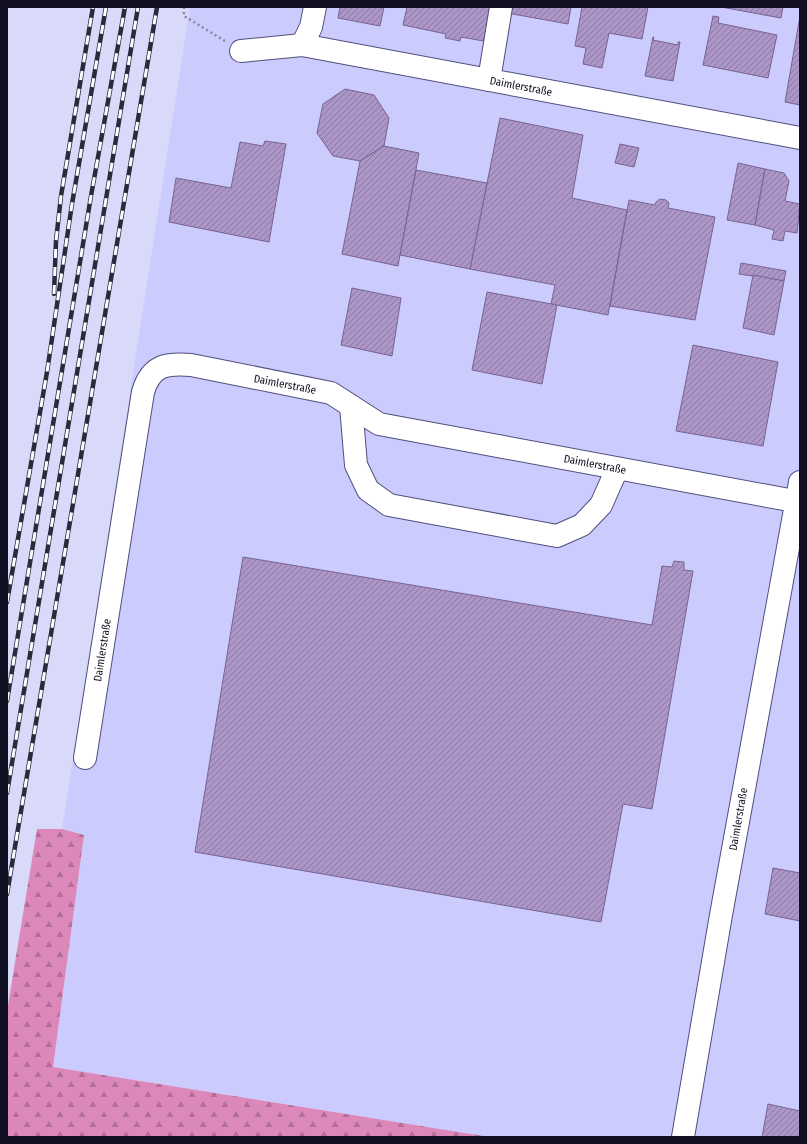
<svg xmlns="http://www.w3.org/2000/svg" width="807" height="1144" font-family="'Fira Sans Condensed',sans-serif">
<defs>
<pattern id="forest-firs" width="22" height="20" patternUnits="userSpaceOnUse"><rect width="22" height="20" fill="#dd88ba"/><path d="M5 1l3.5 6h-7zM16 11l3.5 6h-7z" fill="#b26e97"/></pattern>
<pattern id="building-hatch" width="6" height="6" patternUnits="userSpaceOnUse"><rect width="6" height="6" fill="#ab96c7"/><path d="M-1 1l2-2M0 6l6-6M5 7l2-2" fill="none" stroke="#8a79a1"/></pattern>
</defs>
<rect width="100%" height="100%" fill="#d9dafa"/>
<path fill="#cbccfd" d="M190,7H800V1137H490L53,1067L84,835L62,829Z"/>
<path fill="url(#forest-firs)" d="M37,829H62L84,835L53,1067L490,1137H7V1011Z"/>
<g fill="url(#building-hatch)" stroke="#786391">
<path d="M340,7H384L380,26L338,18Z"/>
<path d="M407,7H496L489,42L461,37L460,41L445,38L446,34L403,25Z"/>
<path d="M508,7H571L568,24L507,13Z"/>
<path d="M582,7H648L642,39L609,33L602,68L583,64L586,48L575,46Z"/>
<path d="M721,7H783L781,18Z"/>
<path d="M713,16L719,17L718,23L777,35L768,78L703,65Z"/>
<path d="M800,16V105L785,102Z"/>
<path d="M653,37H654L653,40L678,45V42H680L673,81L645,76Z"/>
<path d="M345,89L374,95L389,118L384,146L360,161L333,156L317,133L323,104Z"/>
<path d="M500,118L583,135L572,198L627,210L608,315L551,304L555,285L470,269Z"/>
<path d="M265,141L286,144L269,242L169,222L176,178L231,188L240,142L263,146Z"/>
<path d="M620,144L639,148L634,167L615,163Z"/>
<path d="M384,146L419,153L398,266L342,254L360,161Z"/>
<path d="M738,163L765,169L755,225L727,220Z"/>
<path d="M765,169L784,173L789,181L785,201L800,204L797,233L785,231L783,241L772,239L774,230L755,225Z"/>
<path d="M416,170L487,183L470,269L400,255Z"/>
<path d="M660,199L666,200L669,203L668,208L715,217L695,320L610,306L629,200L655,205L656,202Z"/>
<path d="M741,263L786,271L784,281L739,274Z"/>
<path d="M753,275L784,281L774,335L743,328Z"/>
<path d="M352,288L401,298L392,356L341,345Z"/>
<path d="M487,292L557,305L542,384L472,370Z"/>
<path d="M693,345L778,362L763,446L676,431Z"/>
<path d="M243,557L652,625L662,566L672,567L674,561L684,562V570L693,571L652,809L623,804L601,922L195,852Z"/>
<path d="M773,868L800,873V921L765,914Z"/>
<path d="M768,1104L800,1111V1137H762Z"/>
</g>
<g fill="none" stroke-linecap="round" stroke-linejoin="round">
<defs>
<g id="minor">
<path d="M302,45L311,27L315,7"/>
<path d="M241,51L302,45L800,138"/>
<path d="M489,80L501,7"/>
<path d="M351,406L356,465L368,490L389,505L557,536L582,525L601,505L617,469"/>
<path d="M85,758L143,392C151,365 166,363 191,365L331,393L379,424L800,502"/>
<path d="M683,1137L721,915L800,482"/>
</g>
</defs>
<use href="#minor" stroke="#504f7d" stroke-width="24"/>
<path stroke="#85859f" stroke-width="2.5" stroke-dasharray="2 3" stroke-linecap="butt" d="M184,7V16L225,41"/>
<use href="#minor" stroke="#fff" stroke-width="22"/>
<defs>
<g id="rail">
<path d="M54,294L56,241L61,196L93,7"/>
<path d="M7,602L47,372L72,204L106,7"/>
<path d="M7,701L91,196L125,7"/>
<path d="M7,793L138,7"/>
<path d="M7,894L157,7"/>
</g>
</defs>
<use href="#rail" stroke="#2a2a3d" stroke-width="4.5"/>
<use href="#rail" stroke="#fefefe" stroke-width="3" stroke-dasharray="9" stroke-linecap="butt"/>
</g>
<g text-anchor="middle" stroke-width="3" stroke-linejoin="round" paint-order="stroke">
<g font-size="11" fill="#111022" stroke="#fefefe">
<text transform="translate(521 86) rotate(11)" y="4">Daimlerstraße</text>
<text transform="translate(285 384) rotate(11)" y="4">Daimlerstraße</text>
<text transform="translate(595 464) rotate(11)" y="4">Daimlerstraße</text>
<text transform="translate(102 650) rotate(-81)" y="4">Daimlerstraße</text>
<text transform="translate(738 819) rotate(-80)" y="4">Daimlerstraße</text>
</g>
</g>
<rect width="807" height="1144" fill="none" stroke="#111022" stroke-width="16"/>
</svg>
